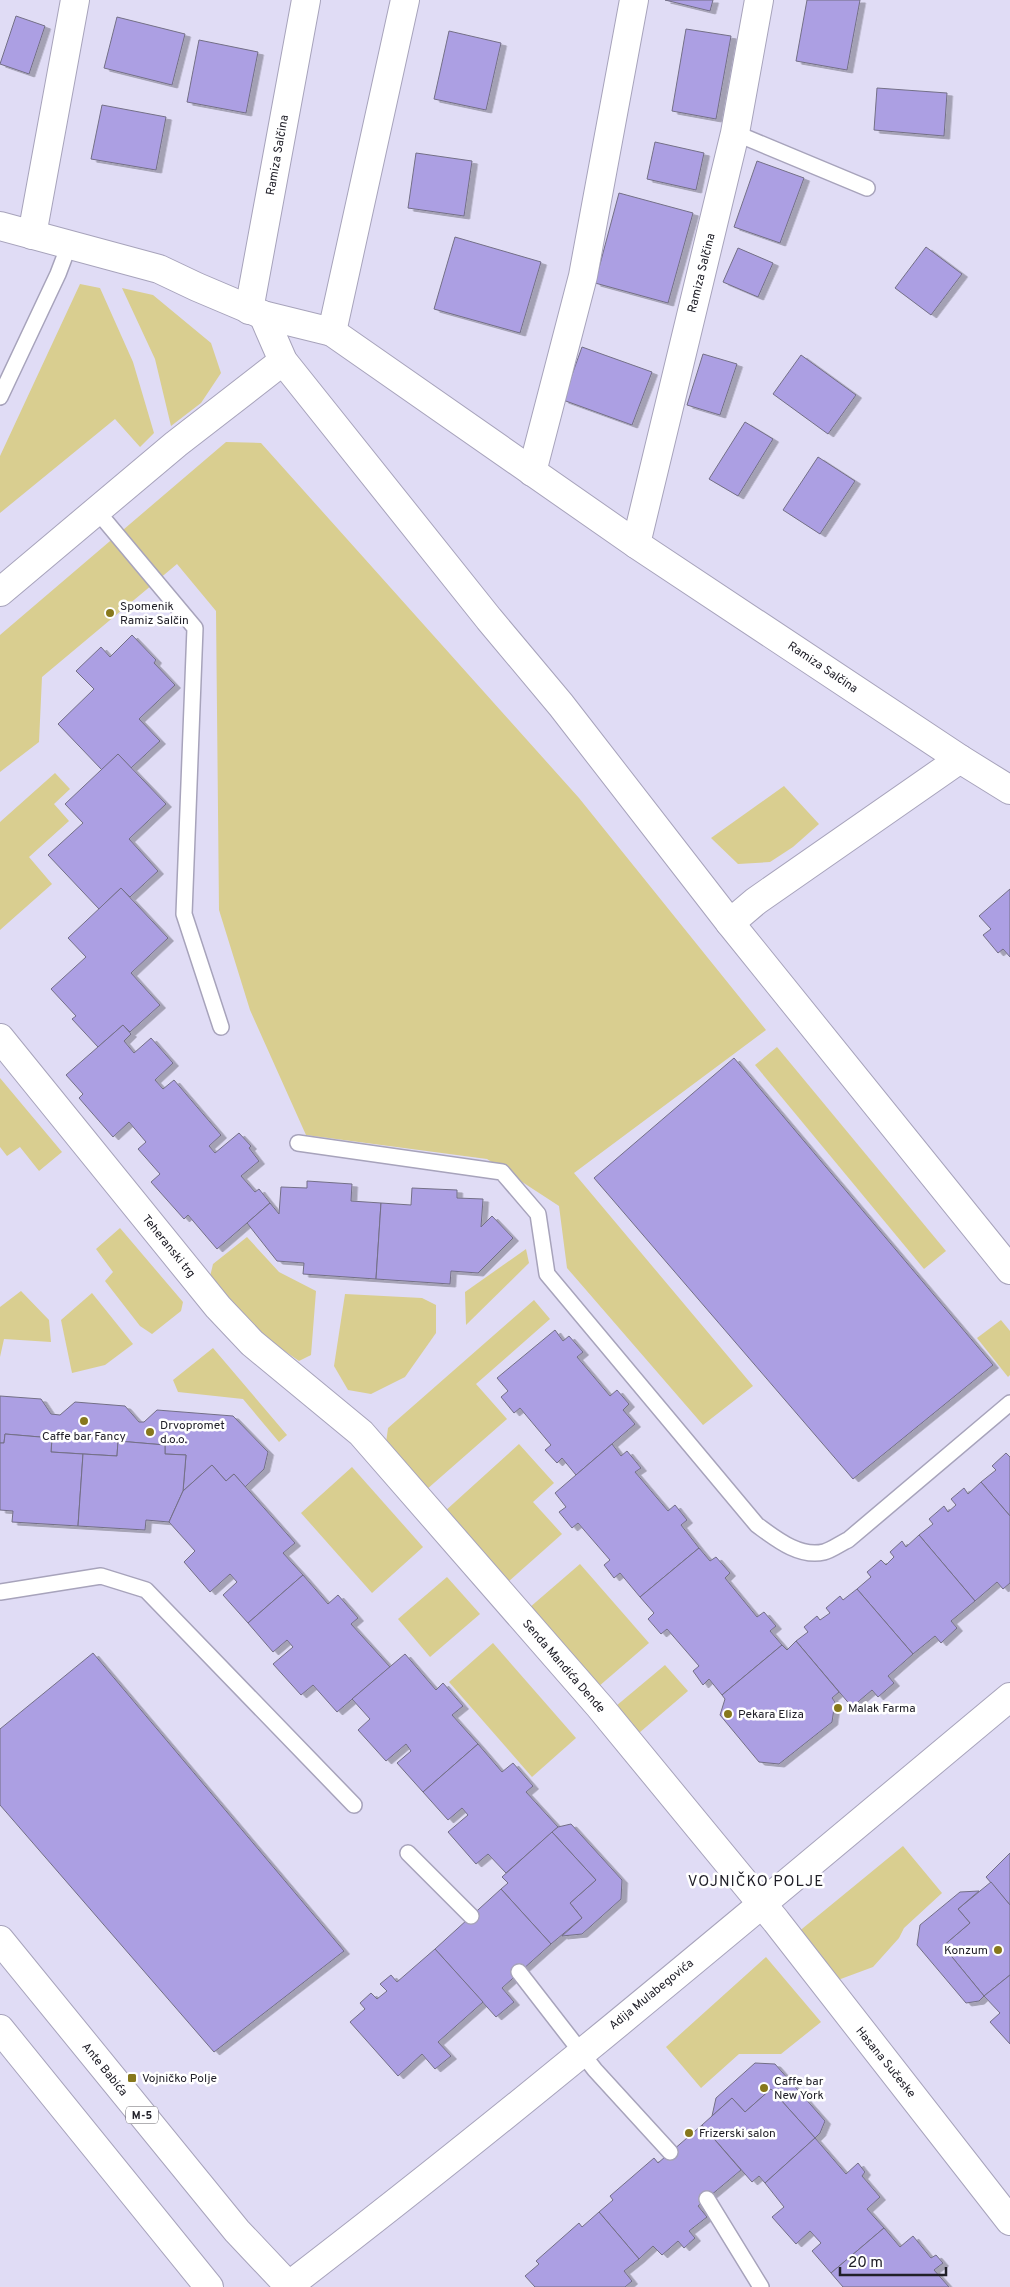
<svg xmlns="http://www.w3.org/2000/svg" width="1010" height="2287" font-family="Overpass,sans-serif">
<defs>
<filter id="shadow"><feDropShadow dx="5.5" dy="3" stdDeviation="0" flood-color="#0004"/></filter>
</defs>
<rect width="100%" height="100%" fill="#e0dcf5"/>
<g fill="#d9ce90">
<path d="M80,284L100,288L133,362L154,433L140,447L115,419L0,513V456Z"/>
<path d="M122,288L153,295L211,343L221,373L201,403L171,426L155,359Z"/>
<path d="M226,442L261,443L579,798L766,1030L574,1173L753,1386L703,1425L567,1268L559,1206L487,1159L306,1135L250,1010L219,910L216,611L177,564L42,677L39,742L0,772V635Z"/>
<path d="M55,773L70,789L54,804L69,821L29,857L52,884L0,930V822Z"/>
<path d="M784,786L819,824L793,847L770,862L738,864L711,838Z"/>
<path d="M777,1047L946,1251L924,1269L755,1065Z"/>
<path d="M0,1078L62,1152L39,1171L20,1147L7,1156L0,1147Z"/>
<path d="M120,1228L183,1302L181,1311L152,1334L140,1326L105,1281L113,1272L96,1249Z"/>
<path d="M247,1237L279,1272L316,1291L311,1355L299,1361L266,1338L209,1281L213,1264Z"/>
<path d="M526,1249L529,1263L466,1325L465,1292Z"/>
<path d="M21,1291L49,1320L51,1342L4,1339L0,1357V1307Z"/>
<path d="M92,1293L133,1344L105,1365L72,1373L61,1320Z"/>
<path d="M345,1294L422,1298L436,1305V1333L405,1377L371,1394L348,1390L334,1366Z"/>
<path d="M534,1300L550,1319L476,1384L507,1419L426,1490L386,1443L388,1428Z"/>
<path d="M1001,1320L1010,1331V1375L1008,1377L977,1338Z"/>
<path d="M213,1348L287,1435L279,1442L243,1399L178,1392L173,1380Z"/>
<path d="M519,1444L554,1483L533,1502L562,1534L508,1582L444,1512Z"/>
<path d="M352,1467L423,1547L372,1593L301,1513Z"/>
<path d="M580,1564L649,1643L598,1687L529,1608Z"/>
<path d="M447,1577L480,1614L430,1657L398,1619Z"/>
<path d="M493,1643L576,1738L532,1777L449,1682Z"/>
<path d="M665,1665L688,1691L639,1733L616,1706Z"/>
<path d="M903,1846L942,1893L904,1928L899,1938L873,1967L838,1980L797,1933Z"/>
<path d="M766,1957L821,2022L781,2054H739L701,2088L666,2047Z"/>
</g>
<g fill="#ac9fe3" stroke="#736f86" filter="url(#shadow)">
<path d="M665,0H713L710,11Z"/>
<path d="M807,0H860L847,70L796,61Z"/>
<path d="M16,16L45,26L29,74L0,64Z"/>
<path d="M117,17L185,34L172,85L104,68Z"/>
<path d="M686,29L731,36L716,119L672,111Z"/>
<path d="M449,31L501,43L486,110L434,99Z"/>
<path d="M199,40L258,52L246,113L187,102Z"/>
<path d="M877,88L947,93L944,136L874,130Z"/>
<path d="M102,105L166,117L156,170L91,159Z"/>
<path d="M655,142L704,153L696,190L647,179Z"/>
<path d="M416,153L472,161L464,216L408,208Z"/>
<path d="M757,161L804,178L780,243L734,227Z"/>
<path d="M619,193L693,213L668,303L595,283Z"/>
<path d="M455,237L541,262L520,333L434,309Z"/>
<path d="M926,247L962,274L931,315L895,288Z"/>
<path d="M738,248L773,263L758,297L723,282Z"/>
<path d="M582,347L652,372L632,425L563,400Z"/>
<path d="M703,354L737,364L720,415L687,405Z"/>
<path d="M801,355L856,395L828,434L773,394Z"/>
<path d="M745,422L773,439L738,496L709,479Z"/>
<path d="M818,457L855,481L820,534L783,510Z"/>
<path d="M132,635L156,660L154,663L175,685L139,719L160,741L131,768L118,754L102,770L58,724L94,689L76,671L101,647L110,657Z"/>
<path d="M118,754L166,804L129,839L158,871L130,897L121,888L99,909L48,855L83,823L65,804Z"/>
<path d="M121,888L168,938L131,973L160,1005L130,1032L123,1025L98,1047L72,1019L76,1016L51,989L86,957L68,938Z"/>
<path d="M1010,889V957L1003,949L998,953L983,935L991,929L979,916Z"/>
<path d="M123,1025L131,1034L124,1041L134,1053L151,1038L173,1063L155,1080L163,1089L174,1080L221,1135L209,1146L215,1153L239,1133L251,1146L249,1148L259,1161L241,1176L255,1192L259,1189L270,1203L217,1249L188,1215L184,1219L151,1182L160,1174L138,1149L146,1142L129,1122L113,1137L79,1098L83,1094L66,1075Z"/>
<path d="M734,1058L993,1365L853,1479L594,1178Z"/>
<path d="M307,1181L352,1184L351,1201L381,1203L376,1279L303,1274L304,1263L277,1261L247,1223L270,1203L279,1214L281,1187L307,1188Z"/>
<path d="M412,1188L457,1190V1198L483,1199L481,1227L492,1216L513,1238L478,1273L451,1271L450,1284L376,1279L381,1203L411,1205Z"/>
<path d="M555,1330L563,1341L569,1336L583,1352L577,1357L610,1396L617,1390L629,1404L623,1410L635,1424L576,1475L562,1458L557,1463L545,1450L551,1445L520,1408L514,1413L501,1397L508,1391L497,1378Z"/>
<path d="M0,1396L41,1399L51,1414L60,1415L75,1402L125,1406L139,1422H144L157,1410L233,1416L268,1452L264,1469L245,1487L234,1474L226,1481L212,1465L183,1491L186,1455L165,1454V1445L118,1441L117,1456L51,1452L52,1438L5,1434L4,1443H0Z"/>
<path d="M5,1434L52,1438L51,1452L83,1454L78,1526L12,1522L13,1511L0,1510V1443H4Z"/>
<path d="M118,1441L165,1445V1454L186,1455L183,1491L169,1522L146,1520L145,1530L78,1526L83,1454L117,1456Z"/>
<path d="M612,1444L621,1456L627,1451L641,1468L635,1472L668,1511L675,1505L687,1520L681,1525L699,1548L640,1597L620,1573L614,1578L604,1565L610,1560L578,1523L572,1528L559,1512L566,1507L555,1493Z"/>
<path d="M1006,1453L1010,1457V1516L981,1482L996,1470L992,1466Z"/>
<path d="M212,1465L226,1481L234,1474L295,1543L283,1553L303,1575L248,1623L223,1595L237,1582L230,1574L210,1592L184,1562L195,1551L169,1522L183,1491Z"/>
<path d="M981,1482L1010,1516V1583L1003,1589L997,1582L975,1601L919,1535L933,1524L929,1519L944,1506L948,1512L956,1505L951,1499L964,1488L968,1494Z"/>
<path d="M919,1535L975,1601L951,1621L957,1628L941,1643L935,1636L913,1654L857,1589L871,1577L867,1572L881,1560L886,1565L894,1557L890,1552L902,1541L906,1547Z"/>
<path d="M699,1548L710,1561L716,1557L730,1573L725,1578L757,1617L764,1612L776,1626L770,1631L782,1645L722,1695L709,1679L703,1685L693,1671L699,1666L667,1629L661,1634L648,1619L654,1613L640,1597Z"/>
<path d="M303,1575L328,1604L338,1595L358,1618L351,1624L390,1667L337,1712L313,1685L301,1695L273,1664L293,1647L287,1640L273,1652L248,1623Z"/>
<path d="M857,1589L913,1654L888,1676L894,1683L878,1697L872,1690L852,1707L796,1641L808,1632L804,1627L817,1616L820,1620L830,1613L826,1608L840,1596L843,1600Z"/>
<path d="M796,1641L839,1692L832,1698L835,1702L832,1722L779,1764L759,1762L720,1715L725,1699L722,1695L782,1645L787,1650Z"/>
<path d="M93,1653L344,1951L214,2052L0,1805V1729Z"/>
<path d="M405,1654L436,1690L443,1683L463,1706L452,1715L478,1744L423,1792L397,1763L411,1751L406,1744L386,1761L358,1730L370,1719L352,1699Z"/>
<path d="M478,1744L502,1772L513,1763L533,1786L526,1792L558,1827L506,1873L488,1854L476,1864L448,1832L468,1815L462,1808L448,1820L423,1792Z"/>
<path d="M571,1824L622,1880L621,1899L582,1934L562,1936L582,1918L570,1903L596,1880L552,1832L558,1827Z"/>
<path d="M552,1832L596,1880L570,1903L582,1918L551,1944L501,1889L508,1883L502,1877Z"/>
<path d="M1010,1853V1905L986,1877Z"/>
<path d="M991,1882L1010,1905V1975L984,1996L943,1946L970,1923L958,1909Z"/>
<path d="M501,1889L551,1944L502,1988L514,2002L496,2017L435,1949Z"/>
<path d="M979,1891L958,1909L970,1923L943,1946L984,1996L979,2001L966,2003L917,1945L920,1925L960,1892Z"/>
<path d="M435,1949L483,2002L438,2042L451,2056L435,2069L422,2054L398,2076L350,2022L365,2009L360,2003L371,1993L377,1999L387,1991L380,1984L391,1975L397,1982Z"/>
<path d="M1010,1975V2044L990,2022L1000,2013L984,1996Z"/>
<path d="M755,2063L775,2064L825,2121L820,2133L815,2138L771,2089L745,2112L732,2098L712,2116L716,2098Z"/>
<path d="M771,2089L815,2138L765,2183L759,2176L752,2182L702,2125L732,2098L745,2112Z"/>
<path d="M702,2125L741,2170L698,2206L707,2217L689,2231L695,2238L684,2248L678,2241L662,2255L653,2246L639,2259L599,2212L613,2200L610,2196L654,2158L658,2163Z"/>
<path d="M815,2138L846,2174L858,2163L865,2172L862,2176L880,2197L867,2209L884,2228L831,2273L812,2251L821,2243L810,2231L796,2244L772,2217L784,2207L765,2183Z"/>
<path d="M599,2212L639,2259L624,2271L632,2281L625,2287H535L525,2276L539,2264L536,2261L579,2223L582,2227Z"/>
<path d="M884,2228L900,2247L913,2236L931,2258L936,2255L943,2263L934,2270L949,2287H843L831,2273Z"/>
</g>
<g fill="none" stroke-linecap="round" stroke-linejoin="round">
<defs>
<g id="lane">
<path d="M735,133L867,188"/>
<path d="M0,397L58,274L69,245"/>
<path d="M97,511L195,628L184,914L221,1027"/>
<path d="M298,1143L502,1172L538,1214L547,1274L757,1525C775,1538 799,1558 824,1552C832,1550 841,1543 848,1540L1010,1403"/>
<path d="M0,1592L101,1576L146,1590L354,1805"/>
<path d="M408,1853L471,1916"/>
<path d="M519,1972L595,2070L670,2152"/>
<path d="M707,2199L761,2287"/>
</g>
<g id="street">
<path d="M0,226L159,269L197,287L263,315L332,332L405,0"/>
<path d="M32,235L75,0"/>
<path d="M249,310L306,0"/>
<path d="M263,315L283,361L489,619L561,705L730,923L1010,1270"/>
<path d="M332,332L636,544L960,759L1010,790"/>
<path d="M532,472L583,276L634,0"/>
<path d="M636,544L735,133L759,0"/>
<path d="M0,592L176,444L283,361"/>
<path d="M730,923L756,901L960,759"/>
<path d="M0,1038L218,1307L252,1343L361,1433L600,1707L776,1921L1010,2221"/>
<path d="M287,2287C534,2098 771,1896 1010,1697"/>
</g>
<g id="primary">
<path d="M0,1940L237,2231L290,2287"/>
<path d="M0,2029L209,2287"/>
</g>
</defs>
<use href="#lane" stroke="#a7a3bb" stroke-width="18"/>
<use href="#street" stroke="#a7a3bb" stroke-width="30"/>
<use href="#primary" stroke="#a7a3bb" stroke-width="30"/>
<use href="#lane" stroke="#fff" stroke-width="15"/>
<use href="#street" stroke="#fff" stroke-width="28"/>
<use href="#primary" stroke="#fff" stroke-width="28"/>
</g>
<g fill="#87781c" stroke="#fff" stroke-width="2">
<circle cx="110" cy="613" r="5"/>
<circle cx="84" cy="1421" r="5"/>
<circle cx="150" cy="1432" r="5"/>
<circle cx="838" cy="1708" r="5"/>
<circle cx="728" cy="1714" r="5"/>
<circle cx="998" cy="1950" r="5"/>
<rect x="127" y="2073" width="10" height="10" rx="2.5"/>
<circle cx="764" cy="2088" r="5"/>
<circle cx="689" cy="2133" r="5"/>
</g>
<g text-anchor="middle" stroke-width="5" stroke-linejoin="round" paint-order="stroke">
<rect fill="#fff" stroke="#646369" stroke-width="1" x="126" y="2106.5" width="32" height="17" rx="4"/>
<g font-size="11" font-weight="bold" fill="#212029">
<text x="142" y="2119">M-5</text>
</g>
<g font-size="12" fill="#212029" stroke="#fff">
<text transform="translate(277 155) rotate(-80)" y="4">Ramiza Salčina</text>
<text transform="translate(701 273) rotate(-76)" y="4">Ramiza Salčina</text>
<text transform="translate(823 667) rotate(34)" y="4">Ramiza Salčina</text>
<text transform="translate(169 1246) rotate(51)" y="4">Teheranski trg</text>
<text transform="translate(564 1666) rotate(49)" y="4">Senda Mandića Dende</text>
<text transform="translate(651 1994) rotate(-39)" y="4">Adija Mulabegovića</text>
<text transform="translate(886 2062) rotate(51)" y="4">Hasana Sučeske</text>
<text transform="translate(105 2069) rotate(51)" y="4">Ante Babića</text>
</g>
<g font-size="12" fill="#212029" stroke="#fff" text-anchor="start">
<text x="120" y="610">Spomenik<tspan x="120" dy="14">Ramiz Salčin</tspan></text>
<text x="160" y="1429">Drvopromet<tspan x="160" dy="14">d.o.o.</tspan></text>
<text x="84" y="1440" text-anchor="middle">Caffe bar Fancy</text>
<text x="848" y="1712">Malak Farma</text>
<text x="738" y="1718">Pekara Eliza</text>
<text x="988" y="1954" text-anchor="end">Konzum</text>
<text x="142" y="2082">Vojničko Polje</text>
<text x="774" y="2085">Caffe bar<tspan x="774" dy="14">New York</tspan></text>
<text x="699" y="2137">Frizerski salon</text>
</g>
<g font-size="15" letter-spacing="1" fill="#212029" stroke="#fff">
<text x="756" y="1886">VOJNIČKO POLJE</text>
</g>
</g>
<path d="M840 2267v8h106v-8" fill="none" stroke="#212029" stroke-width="2.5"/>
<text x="848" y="2267" font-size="15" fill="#212029" stroke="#ffffff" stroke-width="4" paint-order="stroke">20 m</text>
</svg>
